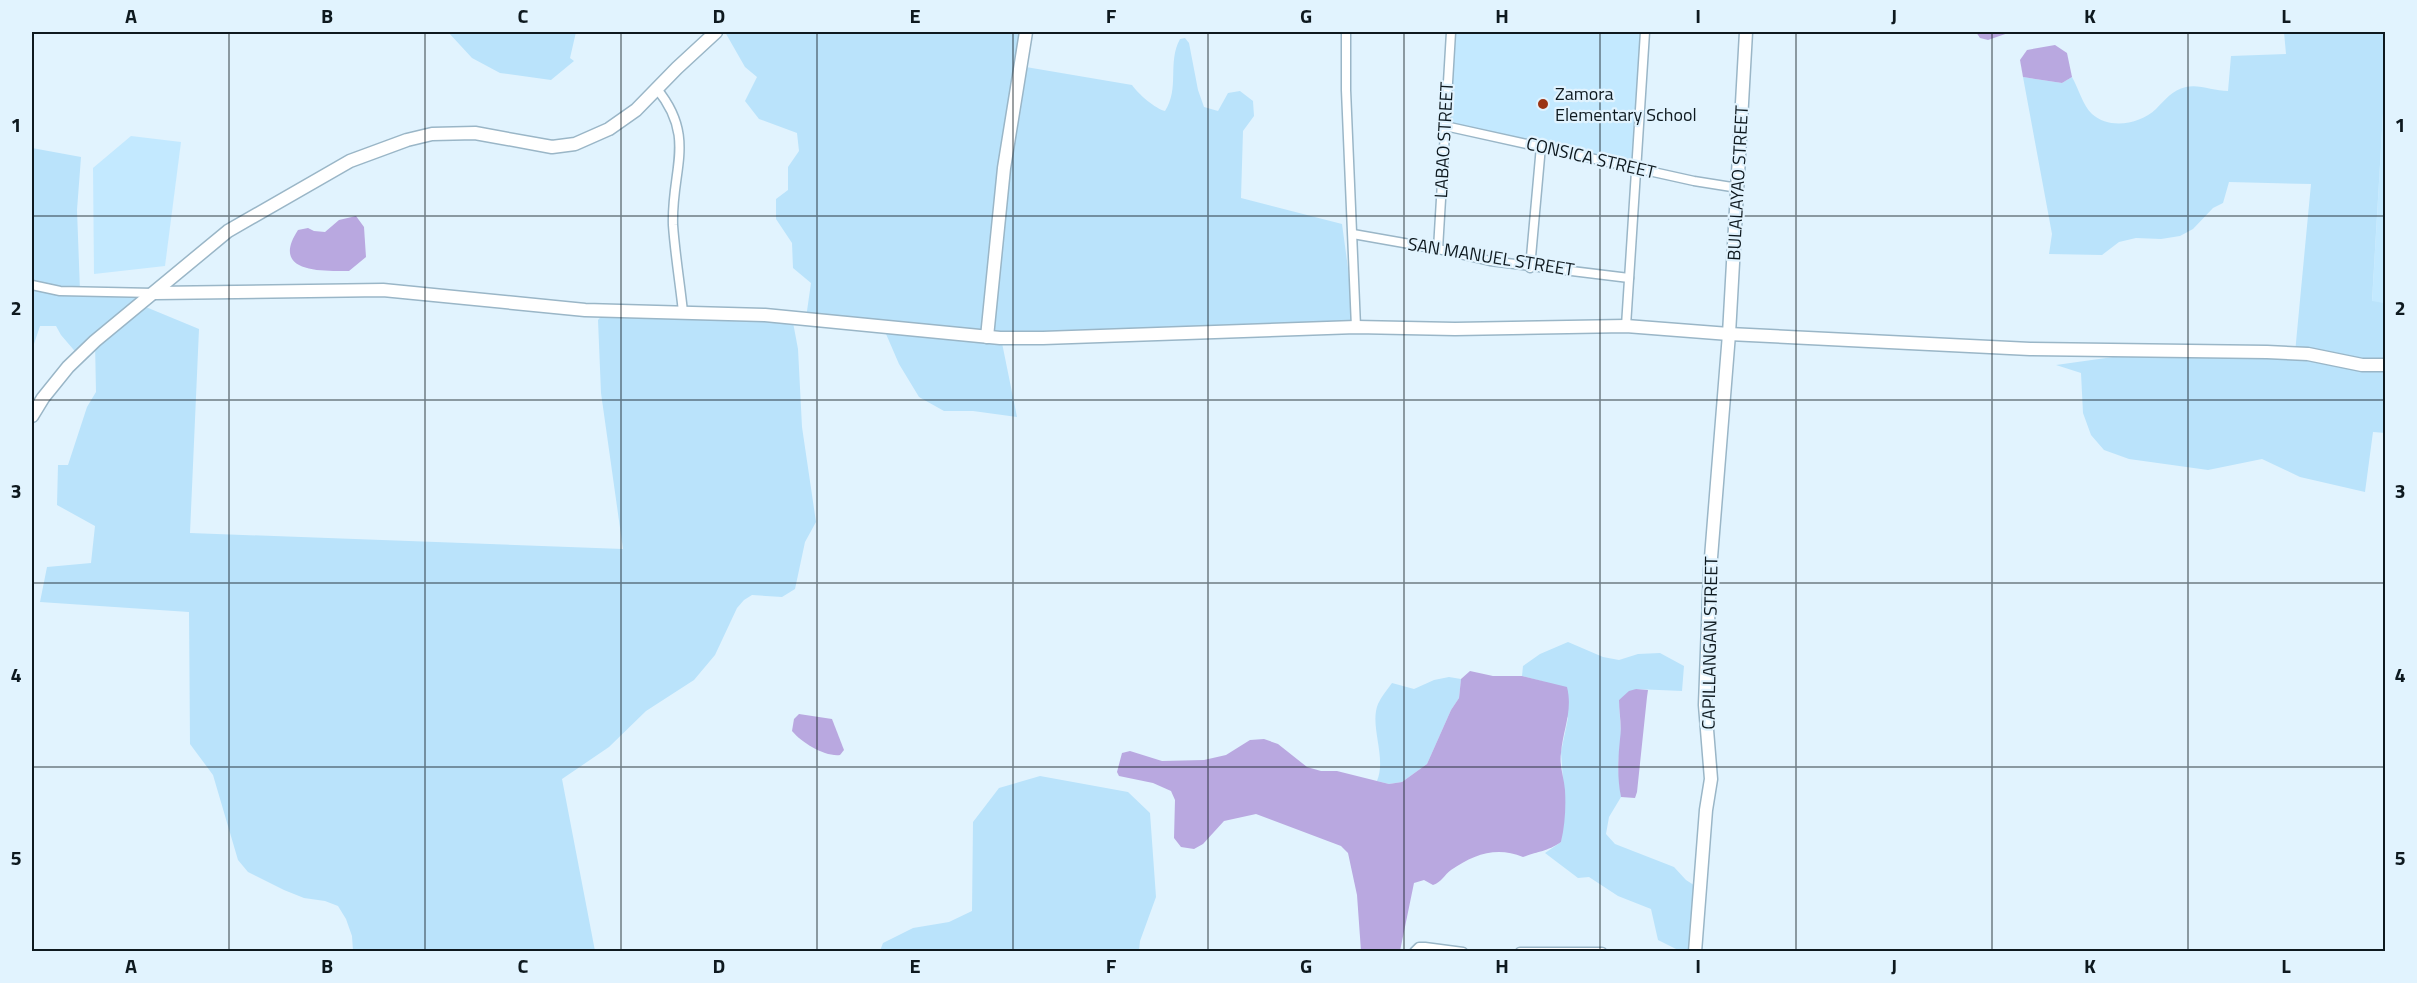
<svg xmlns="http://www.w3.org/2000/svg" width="2417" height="983" font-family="'Titillium Web',sans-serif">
<rect width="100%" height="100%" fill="#e1f3fe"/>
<g fill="#c3e9ff">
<path d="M1451,32H1645L1635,168L1445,126Z"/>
<path d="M2385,79V303L2372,302Z"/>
<path d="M131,136L181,142L165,266L94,274L93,168Z"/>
</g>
<g fill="#bae3fb">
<path d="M448,32H576L570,58L574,61L551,80L500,73L472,58Z"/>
<path d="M725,32H1026L1020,66L1132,85C1138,94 1156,109 1165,111C1180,88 1167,63 1180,39L1185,38L1189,43L1198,90L1204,107L1218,111L1228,93L1240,91L1253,101L1254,116L1243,131L1241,198L1342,224L1356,327L1001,338L1017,417L973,411H944L919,397L899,364L883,327L806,318L811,283L793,268L792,243L776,219V199L788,190V167L799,151L797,133L759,119L745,101L757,77L745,67Z"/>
<path d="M2284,32H2385V79L2372,301L2385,303L2386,433L2373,432L2365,492L2300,477L2262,459L2208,470L2129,459L2104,450L2091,435L2083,413L2081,373L2056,365L2156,351L2295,353L2311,184L2229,182L2223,203L2213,208L2193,229L2180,236L2161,239L2136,238L2119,242L2102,255L2049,254L2052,234L2023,77L2062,83L2072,77C2078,87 2083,106 2092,114C2110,130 2140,124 2156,109C2165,100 2172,90 2186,87C2199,84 2214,91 2228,91L2231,56L2286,54Z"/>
<path d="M32,148L81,157L77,210L80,291L155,293L141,305L199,329L190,533L623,549L601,393L598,320L606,311L792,317L798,349L802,427L816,522L805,542L795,589L782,597L752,595L744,600L737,608L715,655L694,680L646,711L609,747L562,779L595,951H353L352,936L346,919L338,906L325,901L304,898L284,890L248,872L238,860L213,775L190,744L189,612L40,602L47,567L91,563L95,526L57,505L58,465H68L87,407L96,392L95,342L79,356L61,335L56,326H40L32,350Z"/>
<path d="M1568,642L1603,657L1619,660L1638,654L1660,653L1684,666L1682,691L1636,689L1619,700L1621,737L1618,766L1621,797L1609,817L1606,834L1615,844L1674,867L1686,880L1700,889L1695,951H1680L1658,940L1651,909L1618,896L1589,877L1578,878L1545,853L1561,842L1565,808L1561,752L1568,718L1545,682L1522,676L1523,666L1540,654Z"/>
<path d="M1449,677L1461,679L1459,698L1451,710L1427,764L1402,782L1389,784L1377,781C1387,757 1369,726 1378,704C1381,697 1387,690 1392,683L1414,689L1434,680Z"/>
<path d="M1040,776L1128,792L1150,813L1156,897L1140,941L1139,951H880L883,943L913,928L949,922L972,911L973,822L999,788Z"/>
</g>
<g fill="#b9a8e0">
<path d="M1976,32H2011L1988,40L1980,38Z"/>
<path d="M2055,45L2067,53L2072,77L2062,83L2023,77L2020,60L2027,50Z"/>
<path d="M356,216L364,227L366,257L349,271C321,271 270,273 298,230L308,228L314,231L325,232L339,220Z"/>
<path d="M1470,671L1493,676H1522L1567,687C1573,711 1563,729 1561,753C1559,765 1564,778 1565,790C1566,808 1565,825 1561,842C1546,852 1539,851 1523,857C1497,846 1474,854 1451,870C1444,875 1442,882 1433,885L1424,880L1414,883L1400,951H1361L1357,895L1348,853L1341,846L1256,814L1224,821L1203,844L1194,849L1181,847L1174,838L1175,800L1171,791L1153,783L1119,776L1117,772L1122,753L1130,751L1162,761L1204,760L1226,755L1250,740L1264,739L1278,744L1307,767L1321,771H1337L1389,784L1402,782L1427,764L1451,710L1459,698L1461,679Z"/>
<path d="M1636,689L1648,690L1647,697L1637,792L1635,798L1621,797C1617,777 1618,758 1620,739C1622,726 1619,712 1619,700L1629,691Z"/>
<path d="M799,714L832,719L844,750L840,755C825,757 802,743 792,731L794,719Z"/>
</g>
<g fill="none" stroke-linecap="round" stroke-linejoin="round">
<defs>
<g id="street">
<path d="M1346,32V90L1356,327"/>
<path d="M657,89C697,138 671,170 673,225C675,254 680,283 683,312"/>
<path d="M1445,126L1694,181L1738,188"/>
<path d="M1353,234L1438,249L1490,261L1629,278"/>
<path d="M1438,249L1451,32"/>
<path d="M1530,268L1541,146"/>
<path d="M32,285L60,291L154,293"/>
<path d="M1626,326L1645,32"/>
<path d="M1414,952L1419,947H1425L1463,952"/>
<path d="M1520,952H1602"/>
</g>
<g id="secondary">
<path d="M155,293L383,290L585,310L765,315L1000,338H1043L1356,327L1455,329L1626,326L1729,334L2030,349L2267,352L2308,354L2362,365H2386"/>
<path d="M987,337L1004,168L1026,32"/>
<path d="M32,416L43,398L68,367L95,341L228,231L350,161L407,140L432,134L475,133L552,147L575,144L609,129L636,110L677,68L716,32"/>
<path d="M1695,952L1706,810L1711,779L1705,705L1710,570L1729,334L1746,32"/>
</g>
</defs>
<use href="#street" stroke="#9ab6c7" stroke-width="11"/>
<use href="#secondary" stroke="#9ab6c7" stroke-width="15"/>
<use href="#street" stroke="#fff" stroke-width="8"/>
<use href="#secondary" stroke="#fff" stroke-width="12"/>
</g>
<path fill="none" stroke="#0e191f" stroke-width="1.5" stroke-opacity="0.55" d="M229,32V952M425,32V952M621,32V952M817,32V952M1013,32V952M1208,32V952M1404,32V952M1600,32V952M1796,32V952M1992,32V952M2188,32V952M32,216H2386M32,400H2386M32,583H2386M32,767H2386"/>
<circle fill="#9b3414" stroke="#e1f3fe" stroke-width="2" cx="1543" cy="104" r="6"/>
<g text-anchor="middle" stroke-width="4.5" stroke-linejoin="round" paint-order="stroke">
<g font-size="18" fill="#0e191f" stroke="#e1f3fe" text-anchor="start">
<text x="1555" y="100">Zamora<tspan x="1555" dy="21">Elementary School</tspan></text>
</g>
<g font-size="18" fill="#0e191f" stroke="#e1f3fe">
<text transform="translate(1444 140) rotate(-87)" y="6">LABAO STREET</text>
<text transform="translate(1591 158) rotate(13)" y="6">CONSICA STREET</text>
<text transform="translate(1738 183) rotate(-87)" y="6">BULALAYAO STREET</text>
<text transform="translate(1491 257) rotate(9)" y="6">SAN MANUEL STREET</text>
<text transform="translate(1710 643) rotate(-89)" y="6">CAPILLANGAN STREET</text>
</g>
</g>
<rect width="2417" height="983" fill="none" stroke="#e1f3fe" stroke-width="66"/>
<rect x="33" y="33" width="2351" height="917" fill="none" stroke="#0e191f" stroke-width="2"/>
<g font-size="20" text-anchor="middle" font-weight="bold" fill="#0e191f">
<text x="131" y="23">A</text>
<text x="327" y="23">B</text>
<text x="523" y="23">C</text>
<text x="719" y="23">D</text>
<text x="915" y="23">E</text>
<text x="1111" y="23">F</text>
<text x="1306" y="23">G</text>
<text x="1502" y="23">H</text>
<text x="1698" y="23">I</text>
<text x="1894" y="23">J</text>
<text x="2090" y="23">K</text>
<text x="2286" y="23">L</text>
<text x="16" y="132">1</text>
<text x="2400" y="132">1</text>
<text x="16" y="315">2</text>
<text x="2400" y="315">2</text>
<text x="16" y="498">3</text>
<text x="2400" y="498">3</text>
<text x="16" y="682">4</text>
<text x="2400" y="682">4</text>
<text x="16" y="865">5</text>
<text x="2400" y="865">5</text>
<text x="131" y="973">A</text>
<text x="327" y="973">B</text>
<text x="523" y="973">C</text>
<text x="719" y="973">D</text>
<text x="915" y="973">E</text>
<text x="1111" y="973">F</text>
<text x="1306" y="973">G</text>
<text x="1502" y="973">H</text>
<text x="1698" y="973">I</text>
<text x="1894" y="973">J</text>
<text x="2090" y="973">K</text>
<text x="2286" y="973">L</text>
</g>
</svg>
